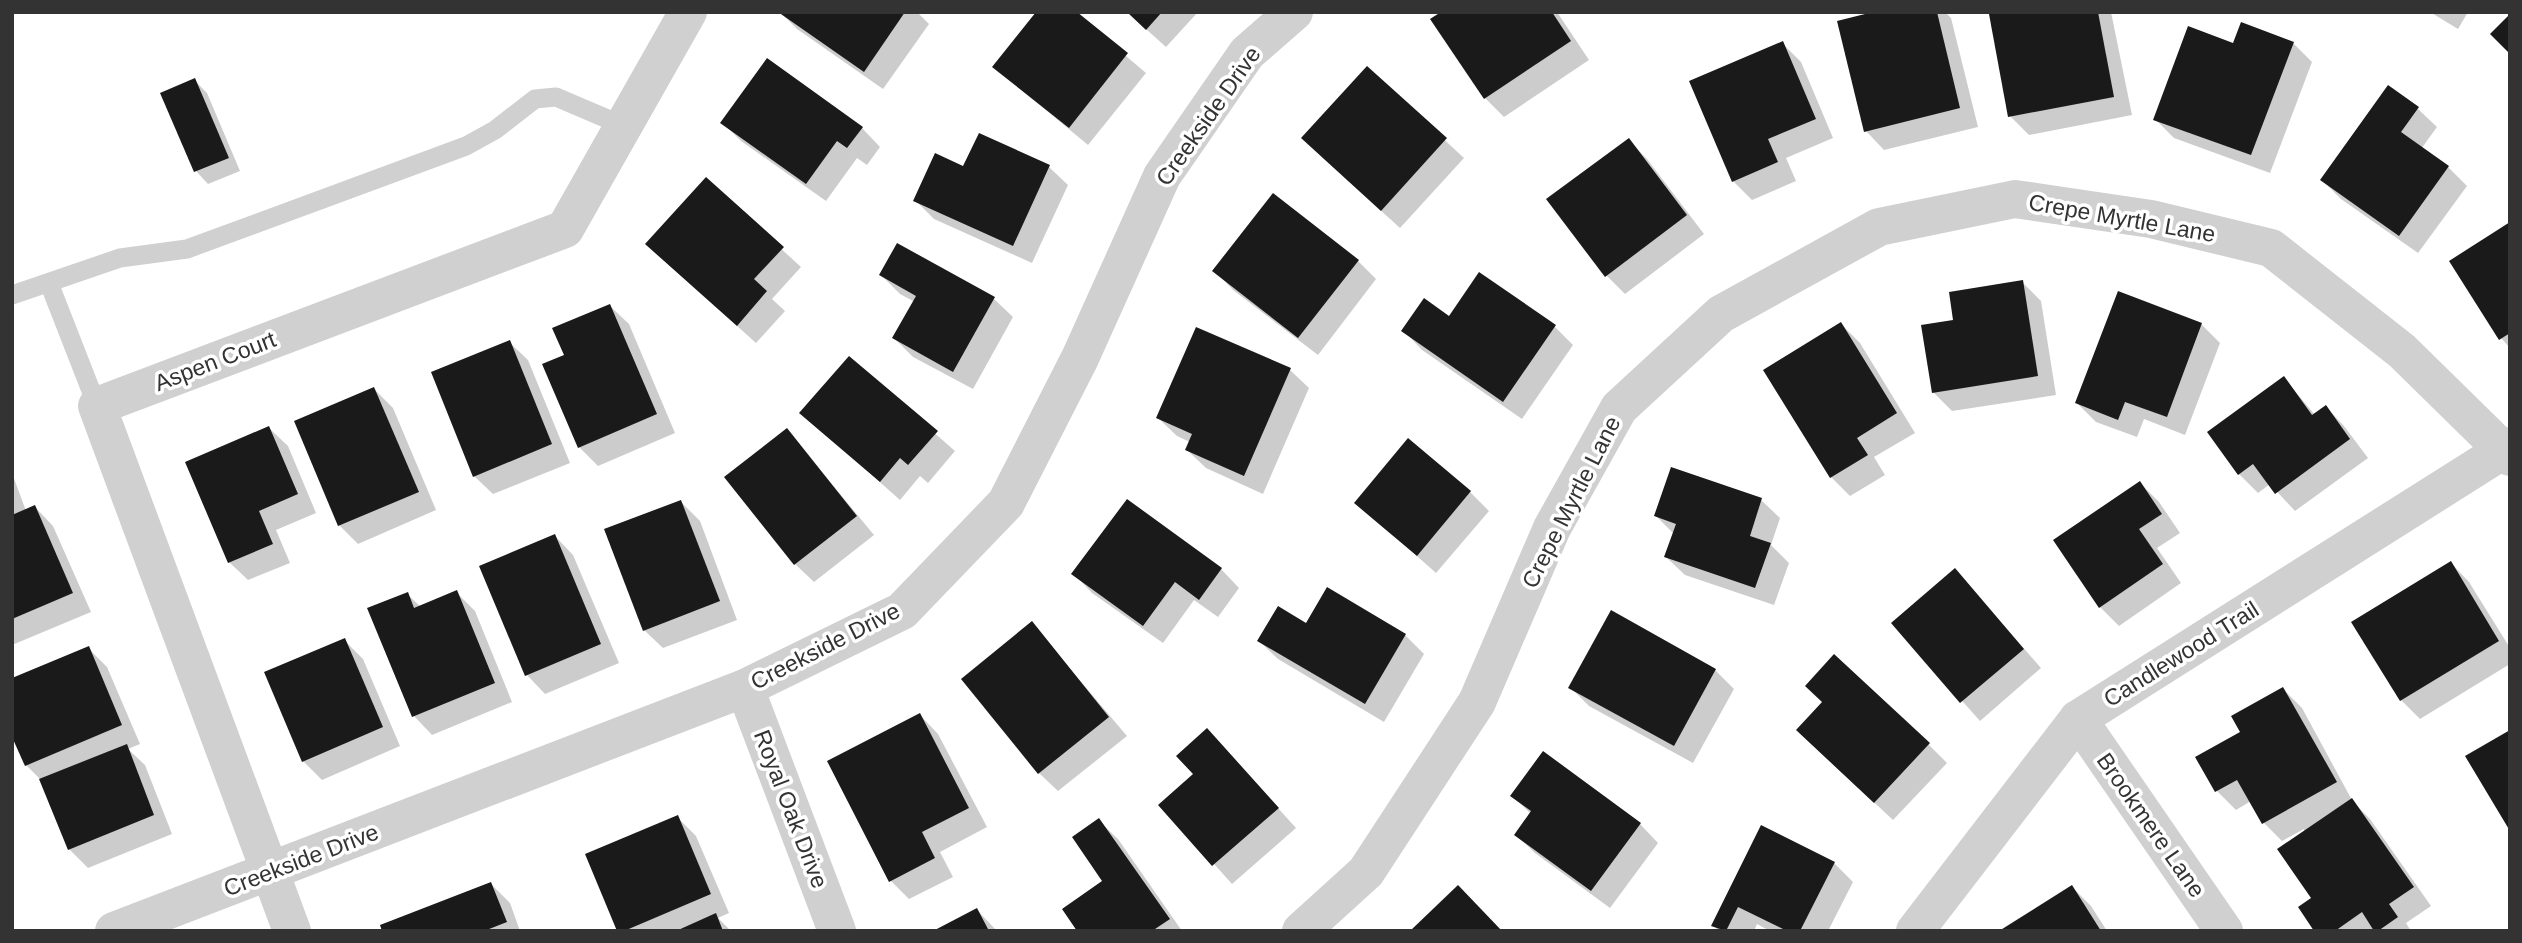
<svg xmlns="http://www.w3.org/2000/svg" width="2522" height="943" font-family="Arial,sans-serif">
<rect width="100%" height="100%" fill="#fff"/>
<g fill="#0003">
<path d="M780,12H917L929,24L883,89L797,29Z"/>
<path d="M1074,12L1146,73L1088,145L994,67Z"/>
<path d="M1127,12H1198L1166,47Z"/>
<path d="M1444,12H1557L1589,60L1504,117L1485,98Z"/>
<path d="M1880,12H1945L1951,18L1978,127L1884,150L1866,131Z"/>
<path d="M2008,12H2111L2132,115L2029,135L2010,116Z"/>
<path d="M2430,12H2468L2458,29Z"/>
<path d="M1782,43L1801,62L1833,138L1786,158L1796,181L1752,200L1733,181Z"/>
<path d="M2293,43L2312,62L2270,173L2174,138L2155,119L2234,46Z"/>
<path d="M1367,68L1464,158L1400,228L1322,157Z"/>
<path d="M194,80L207,93L240,171L208,184L196,171L163,94Z"/>
<path d="M2388,87L2418,109L2437,127L2421,149L2448,167L2467,186L2418,253L2341,199L2322,180Z"/>
<path d="M723,123L862,128L880,147L867,165L857,158L826,201L741,141Z"/>
<path d="M980,136L1049,167L1068,185L1032,263L934,219L915,200L964,169Z"/>
<path d="M1628,140L1647,159L1704,234L1625,294L1606,275Z"/>
<path d="M706,180L801,267L772,299L785,311L756,343L666,262Z"/>
<path d="M2510,224V348L2501,338Z"/>
<path d="M1358,261L1376,279L1318,355L1233,290L1215,271Z"/>
<path d="M881,275L994,299L1013,317L973,389L913,357L894,338L915,302L900,294Z"/>
<path d="M2022,282L2041,301L2056,395L1952,411L1933,392L1955,321Z"/>
<path d="M610,306L629,324L675,433L598,466L579,447L566,356Z"/>
<path d="M1449,318L1554,326L1573,345L1522,419L1422,350L1404,331Z"/>
<path d="M1841,324L1860,343L1915,433L1874,457L1885,475L1850,496L1831,477Z"/>
<path d="M2201,324L2220,343L2185,435L2144,419L2137,437L2096,422L2077,403Z"/>
<path d="M509,342L528,360L570,463L493,494L474,476Z"/>
<path d="M849,358L955,451L928,483L920,476L900,500L802,413Z"/>
<path d="M1290,370L1309,388L1263,494L1206,468L1187,450L1190,442L1177,436L1158,418Z"/>
<path d="M2284,378L2315,415L2326,407L2344,426L2368,458L2295,511L2270,484L2258,493L2239,474L2209,432Z"/>
<path d="M374,389L393,408L436,510L358,544L339,525Z"/>
<path d="M269,428L288,446L316,513L276,530L290,563L248,580L229,562Z"/>
<path d="M787,430L874,535L814,582L795,564Z"/>
<path d="M12,473L26,511L35,507L53,526L91,612L12,645Z"/>
<path d="M2140,483L2159,502L2180,533L2157,548L2181,583L2119,626L2100,607Z"/>
<path d="M1470,492L1489,511L1436,573L1356,502Z"/>
<path d="M1761,500L1780,518L1771,545L1789,563L1774,605L1685,575L1666,557L1674,534L1656,516Z"/>
<path d="M681,502L700,521L737,620L663,648L644,630Z"/>
<path d="M555,536L573,555L619,663L545,694L527,675Z"/>
<path d="M2451,563L2469,582L2510,648V664L2420,719L2401,700Z"/>
<path d="M1221,569L1239,588L1218,617L1194,600L1163,643L1092,593L1074,574Z"/>
<path d="M1955,570L2041,668L1980,721L1893,623Z"/>
<path d="M456,592L475,611L512,702L432,735L414,716L407,594L421,607Z"/>
<path d="M1031,623L1127,736L1058,791L1039,773Z"/>
<path d="M1307,625L1405,635L1424,654L1384,722L1278,659L1259,641Z"/>
<path d="M344,640L363,659L400,746L322,780L303,761Z"/>
<path d="M88,648L107,667L140,744L128,749L145,765L172,834L88,868L69,849L43,782L26,765Z"/>
<path d="M1715,670L1734,689L1693,763L1589,706L1570,687Z"/>
<path d="M2283,689L2302,708L2353,802L2370,819L2431,906L2406,923L2411,931H2316L2304,829L2282,841L2264,823L2251,801L2236,810L2217,791L2243,732Z"/>
<path d="M920,715L938,734L987,827L940,852L953,877L909,899L890,880Z"/>
<path d="M1207,730L1296,828L1232,884L1161,805L1195,774Z"/>
<path d="M1928,744L1947,763L1893,820L1817,749Z"/>
<path d="M1512,795L1640,824L1658,843L1610,908L1535,853L1516,835L1531,814Z"/>
<path d="M677,817L696,836L729,913L718,918L731,931H619Z"/>
<path d="M1099,821L1118,839L1182,931H1079L1105,881Z"/>
<path d="M1761,828L1834,863L1853,882L1828,931H1770L1757,924L1754,931H1719L1713,925Z"/>
<path d="M491,884L510,903L520,931H384Z"/>
<path d="M2072,887L2091,906L2107,931H2003Z"/>
<path d="M977,910L997,931H937Z"/>
</g>
<g fill="#1a1a1a">
<path d="M778,12H905L864,72Z"/>
<path d="M1036,12H1077L1128,53L1069,128L992,67Z"/>
<path d="M1127,12H1162L1146,30Z"/>
<path d="M1441,12H1552L1571,41L1484,99L1430,19Z"/>
<path d="M1873,12H1937L1960,108L1864,132L1837,21Z"/>
<path d="M1999,12H2098L2114,97L2008,117L1989,14Z"/>
<path d="M2510,14V54L2490,34Z"/>
<path d="M2241,22L2294,42L2251,155L2153,120L2188,26L2233,43Z"/>
<path d="M1783,41L1816,119L1768,139L1778,162L1732,182L1689,81Z"/>
<path d="M767,58L863,127L847,148L837,141L806,184L720,123Z"/>
<path d="M1367,66L1447,138L1381,211L1301,138Z"/>
<path d="M195,78L229,158L194,172L160,93Z"/>
<path d="M2388,85L2419,107L2401,132L2449,166L2399,236L2320,180Z"/>
<path d="M979,133L1050,165L1013,246L913,201L935,153L963,166Z"/>
<path d="M1629,138L1687,215L1605,277L1546,199Z"/>
<path d="M706,177L784,247L754,279L767,291L737,326L645,244Z"/>
<path d="M1273,193L1359,260L1298,338L1212,271Z"/>
<path d="M2510,222V333L2499,340L2449,261Z"/>
<path d="M897,243L995,297L953,372L892,338L916,296L879,275Z"/>
<path d="M1479,272L1556,325L1503,402L1401,331L1424,298L1449,316Z"/>
<path d="M2023,280L2038,376L1932,393L1921,325L1953,320L1949,292Z"/>
<path d="M2118,291L2202,323L2167,417L2125,402L2118,420L2075,403Z"/>
<path d="M610,304L657,414L578,448L542,364L564,355L552,328Z"/>
<path d="M1841,322L1897,413L1857,438L1868,455L1830,478L1763,370Z"/>
<path d="M1196,327L1291,368L1244,476L1185,450L1192,434L1156,418Z"/>
<path d="M510,340L552,444L473,477L431,372Z"/>
<path d="M849,356L938,431L908,465L900,458L880,482L799,413Z"/>
<path d="M2284,376L2312,415L2326,405L2350,439L2275,494L2253,464L2238,475L2207,432Z"/>
<path d="M374,387L419,492L338,526L294,421Z"/>
<path d="M269,426L298,494L259,511L273,544L228,563L185,462Z"/>
<path d="M787,428L857,516L794,565L724,477Z"/>
<path d="M1408,438L1471,491L1417,556L1354,503Z"/>
<path d="M1671,467L1762,498L1750,536L1771,543L1755,588L1664,557L1676,524L1654,516Z"/>
<path d="M2140,481L2162,514L2139,529L2163,564L2099,608L2053,540Z"/>
<path d="M1127,499L1222,568L1199,600L1175,582L1143,626L1071,574Z"/>
<path d="M681,500L720,601L643,631L604,529Z"/>
<path d="M35,505L73,593L12,619V515Z"/>
<path d="M555,534L601,644L525,676L479,566Z"/>
<path d="M2451,561L2499,641L2400,701L2351,622Z"/>
<path d="M1955,568L2024,649L1960,703L1891,623Z"/>
<path d="M1327,587L1406,634L1365,704L1257,641L1278,606L1306,623Z"/>
<path d="M457,590L495,683L412,717L367,608L408,592L414,608Z"/>
<path d="M1611,610L1716,669L1674,746L1568,688Z"/>
<path d="M1032,621L1109,717L1038,774L961,679Z"/>
<path d="M345,638L383,727L302,762L264,672Z"/>
<path d="M89,646L122,725L25,766L12,737V678Z"/>
<path d="M1834,654L1930,743L1874,803L1796,730L1822,702L1805,686Z"/>
<path d="M2283,687L2337,782L2262,824L2237,780L2215,792L2195,757L2240,732L2231,716Z"/>
<path d="M920,713L969,808L922,832L935,858L889,882L827,761Z"/>
<path d="M1207,728L1279,808L1212,866L1158,805L1193,774L1176,756Z"/>
<path d="M2510,730V831L2465,756Z"/>
<path d="M127,744L154,815L68,850L39,779Z"/>
<path d="M1543,751L1641,823L1591,891L1514,835L1531,811L1510,796Z"/>
<path d="M2352,798L2414,887L2389,904L2398,917L2378,931H2374L2362,912L2335,931H2314L2298,907L2311,898L2277,849Z"/>
<path d="M678,815L711,894L624,931H617L585,854Z"/>
<path d="M1099,818L1170,919L1152,931H1077L1062,909L1102,881L1072,837Z"/>
<path d="M1761,825L1835,862L1800,931H1787L1738,907L1726,931L1711,926Z"/>
<path d="M491,882L507,922L484,931H382L380,925Z"/>
<path d="M1458,885L1502,931H1410Z"/>
<path d="M2072,885L2101,931H1999Z"/>
<path d="M977,908L989,931H933Z"/>
<path d="M716,913L723,931H676Z"/>
</g>
<g fill="none" stroke-linecap="round" stroke-linejoin="round">
<g stroke="#d0d0d0" stroke-width="19">
<path d="M49,283L97,406"/>
<path d="M12,295L120,258L187,249L466,146L495,130L535,99L556,97L624,126"/>
</g>
<g stroke="#d0d0d0" stroke-width="38">
<path d="M745,688L837,931"/>
<path d="M2078,719L2224,931"/>
<path d="M114,931L745,688L902,611L1006,503L1080,358L1162,176L1247,53L1294,12"/>
<path d="M292,931L97,406L565,229L688,12"/>
<path d="M1301,931L1366,872L1477,702L1552,528L1619,408L1721,314L1879,227L2015,199L2151,219L2271,248L2402,351L2510,457"/>
<path d="M1915,931L2078,719L2510,446"/>
</g>
</g>
<g text-anchor="middle" stroke-width="7" stroke-linejoin="round" paint-order="stroke">
<g font-size="23" fill="#333" stroke="#fff">
<text transform="translate(1208 116) rotate(-55)" y="8">Creekside Drive</text>
<text transform="translate(2122 218) rotate(10)" y="8">Crepe Myrtle Lane</text>
<text transform="translate(215 361) rotate(-21)" y="8">Aspen Court</text>
<text transform="translate(1571 502) rotate(-63)" y="8">Crepe Myrtle Lane</text>
<text transform="translate(825 646) rotate(-27)" y="8">Creekside Drive</text>
<text transform="translate(2181 654) rotate(-32)" y="8">Candlewood Trail</text>
<text transform="translate(791 809) rotate(69)" y="8">Royal Oak Drive</text>
<text transform="translate(2151 825) rotate(55)" y="8">Brookmere Lane</text>
<text transform="translate(301 860) rotate(-21)" y="8">Creekside Drive</text>
</g>
</g>
<rect width="2522" height="943" fill="none" stroke="#333333" stroke-width="28"/>
</svg>
